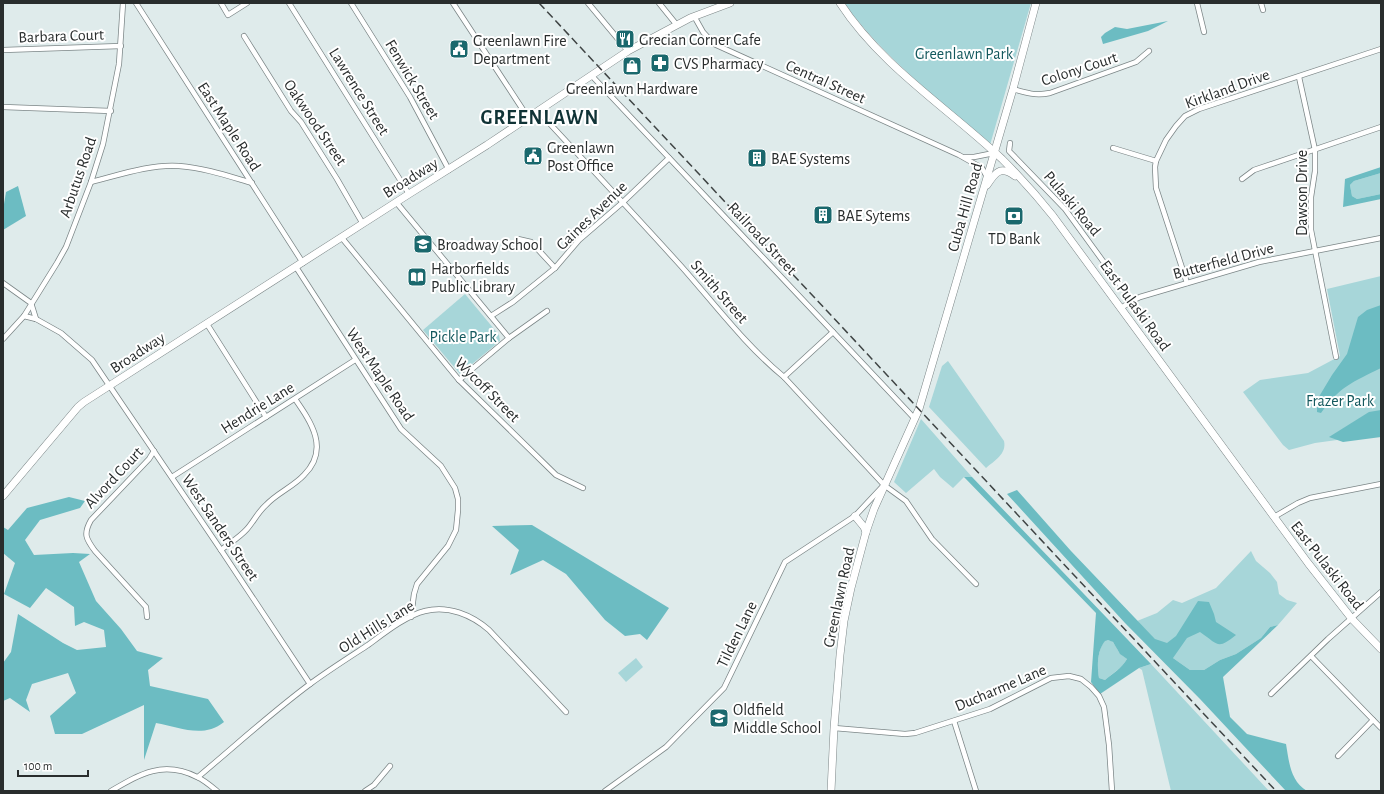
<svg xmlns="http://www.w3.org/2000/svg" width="1384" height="794" font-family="'Alegreya Sans',sans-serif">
<rect width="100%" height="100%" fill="#dfebeb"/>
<g fill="#a7d6d9">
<path d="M844,3H1031L990,145C940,100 884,58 844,3Z"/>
<path d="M1381,173V194L1357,199L1352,196L1350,185L1354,181Z"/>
<path d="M1381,276V434L1315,443L1289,450L1283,445L1243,392L1260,380L1308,373L1340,356L1327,289Z"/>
<path d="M465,294L499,335L500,341L460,374L423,330Z"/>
<path d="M948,361L1004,441C1007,454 994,461 986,468L929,407L942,366Z"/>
<path d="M921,419L972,477H964L953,488L940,477L934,469L906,493L894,482Z"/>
<path d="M1251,551L1256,561L1270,573L1277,582L1279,594L1287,600L1297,603L1278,625L1270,627L1261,638L1236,654L1220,660L1204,670H1190L1173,658L1137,621L1157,613L1173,600L1182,603L1216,588Z"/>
<path d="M1105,640C1114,639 1115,646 1119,652C1121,655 1125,657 1127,659C1121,669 1114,672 1105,680L1099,678C1097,666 1097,651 1105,640Z"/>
<path d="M636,658L643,667L626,682L618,673Z"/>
<path d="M1151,664L1269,791H1171L1142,670L1139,668Z"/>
</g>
<g fill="#6cbcc2" fill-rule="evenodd">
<path d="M1168,21L1148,31L1103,44L1101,37L1105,33L1115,27L1127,29Z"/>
<path d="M1381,167V173L1354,181L1350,185L1352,196L1357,199L1381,194V199L1343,207L1345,179Z"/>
<path d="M18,186L26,216L3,230V210L6,192Z"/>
<path d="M1381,305V368C1353,382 1340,386 1321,413L1317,412V400L1332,375L1347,354L1358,317L1367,310Z"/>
<path d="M1381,410V437L1343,442L1329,437L1369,412Z"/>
<path d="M964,477H972L1151,664L1139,668L1100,694L1091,682L1096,613ZM1108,640L1113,642L1120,654L1127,659C1121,669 1113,673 1105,680L1099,678C1097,666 1097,651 1105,641Z"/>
<path d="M1017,490L1071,551L1155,639L1167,643L1176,636L1198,601L1209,602L1214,614L1216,622L1236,635C1217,650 1219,645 1200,632L1187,638L1173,658L1190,670H1204L1220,660L1236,654L1261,638L1270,627L1278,625L1223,677L1230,717L1247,734L1286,744C1289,761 1290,781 1307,791H1286L1200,699L1125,623L1007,494Z"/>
<path d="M69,497L85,501L80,508L40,520L25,540L34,555L73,553L90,554L79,562L96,601L121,629L137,651L163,658L148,670L150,686L208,699L224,722C203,739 179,727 156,723L144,760V705L82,734H55L50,716L76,693L68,673L32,684L26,700L30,712L10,698L3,701V663L11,652L18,614L63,643L77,650L106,647L104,630L84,622L75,626L74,607L46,588L30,608L4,594L15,563L3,553V527L8,530L27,508Z"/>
<path d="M532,525L669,608L647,640L640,634L625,636L605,620L566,574L543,560L510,575L519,550L492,526Z"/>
</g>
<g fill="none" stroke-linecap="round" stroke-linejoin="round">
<defs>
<g id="minor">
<path d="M136,3L303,263"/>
<path d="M221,3L228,15L247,3"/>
<path d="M289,3L409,194"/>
<path d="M351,3L410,97L449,170"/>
<path d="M453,3L529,119"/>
<path d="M588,3L628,51"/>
<path d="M659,3L676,24"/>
<path d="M1197,3L1204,32"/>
<path d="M1261,3L1263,10"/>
<path d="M694,16L703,32L714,44L959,155L982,168L987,177"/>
<path d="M244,36L291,111L301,122L337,179L363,224"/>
<path d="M3,50L121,46"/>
<path d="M592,76L914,418"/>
<path d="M1299,77L1315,150V171L1311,197V230L1336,357"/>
<path d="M1013,89C1026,93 1036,96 1050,93L1136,62L1149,51"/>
<path d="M3,107L111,111"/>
<path d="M539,112C586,163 634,214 681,266C713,302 746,346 784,377L884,485L906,501L932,539L976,584"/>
<path d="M1010,143L1009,151L1065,209L1132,301"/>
<path d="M1113,148L1156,161"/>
<path d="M964,157H974L994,153"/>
<path d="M1242,179L1254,170L1381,127"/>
<path d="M91,182C119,175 150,164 179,166C205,168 228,176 252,183"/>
<path d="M396,202L509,338L459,380"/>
<path d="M342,238L459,380L556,475L583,488"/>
<path d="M518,239L531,242L555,268"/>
<path d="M296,267L401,429L441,466L455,488L458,499V510L456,530L448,546L417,584L414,594L411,617"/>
<path d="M3,283L31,303L36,319"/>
<path d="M1187,283L1156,188L1155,167L1156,161L1166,140L1176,126L1185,116L1199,109L1381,49"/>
<path d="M1121,308L1132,301L1140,297L1259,262L1381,238"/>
<path d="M24,316L36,319L61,333L92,360L221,550L310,684"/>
<path d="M491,316L513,302L555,268L579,240L622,203L669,158"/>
<path d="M207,324L266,417"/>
<path d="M509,338L547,311"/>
<path d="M3,339L24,316L57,263L66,247L91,182L103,144L119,64L123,3"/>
<path d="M784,377L833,332"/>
<path d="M172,477L355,360"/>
<path d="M1274,517L1298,503L1310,498L1381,484"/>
<path d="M221,550C230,543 240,537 247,529C254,521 258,512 266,505C277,493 293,487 304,475C330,449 311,422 295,399"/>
<path d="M147,617L146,607L95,551C86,539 83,534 91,520L149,459L154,451"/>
<path d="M1311,656L1381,728"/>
<path d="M1271,694L1328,639L1381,592"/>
<path d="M954,721L976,791"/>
<path d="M834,728L905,734L915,733L990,709L1051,678L1069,676L1081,679L1091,687L1099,696L1104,707L1109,745L1112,791"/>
<path d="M1338,756L1373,720"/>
<path d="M198,777C235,746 271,713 310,684C329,670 348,658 368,645C383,634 407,615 425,611C448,605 472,615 489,630L566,712"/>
<path d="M111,791C140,774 163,760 197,777C204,780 211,786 217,791"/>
<path d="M365,791L374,785L390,766"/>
<path d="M605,791L666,747L724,688L785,562L855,516L883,486"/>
</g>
<g id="secondary">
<path d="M840,3C881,66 948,108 1002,159C1020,177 1037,196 1053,216L1308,563L1352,619L1381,649"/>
<path d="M987,185C995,173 1000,165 1015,176"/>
<path d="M3,496L78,407L84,402L409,194L487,145L628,51L690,18L730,3"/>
<path d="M855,516L864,527L866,532"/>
<path d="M831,791L834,728L840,655L844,621L851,588L866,532L874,509L919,409L1013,89L1036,3"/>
</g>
</defs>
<use href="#minor" stroke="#7c8687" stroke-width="6"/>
<use href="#secondary" stroke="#7c8687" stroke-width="8"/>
<use href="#minor" stroke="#fff" stroke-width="4.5"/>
<use href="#secondary" stroke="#fff" stroke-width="7"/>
<path stroke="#3f4444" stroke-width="1.5" stroke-dasharray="8 4" stroke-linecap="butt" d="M539,3L1276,791"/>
</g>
<defs>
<symbol id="restaurant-square" viewBox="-11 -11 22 22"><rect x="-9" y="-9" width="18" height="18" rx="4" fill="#1a686d" stroke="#fff"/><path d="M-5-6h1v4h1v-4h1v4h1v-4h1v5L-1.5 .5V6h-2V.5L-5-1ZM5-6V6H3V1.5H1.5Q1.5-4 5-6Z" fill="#fff"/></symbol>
<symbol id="civic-square" viewBox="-11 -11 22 22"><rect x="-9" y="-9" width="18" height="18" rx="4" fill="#1a686d" stroke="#fff"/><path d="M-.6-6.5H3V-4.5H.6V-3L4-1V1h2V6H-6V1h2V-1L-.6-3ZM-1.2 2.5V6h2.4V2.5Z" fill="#fff"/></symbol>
<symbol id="pharmacy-square" viewBox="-11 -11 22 22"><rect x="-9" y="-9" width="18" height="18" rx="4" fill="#1a686d" stroke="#fff"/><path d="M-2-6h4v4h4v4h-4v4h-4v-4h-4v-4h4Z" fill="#fff"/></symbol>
<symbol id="shop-square" viewBox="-11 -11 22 22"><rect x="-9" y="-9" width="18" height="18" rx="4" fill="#1a686d" stroke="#fff"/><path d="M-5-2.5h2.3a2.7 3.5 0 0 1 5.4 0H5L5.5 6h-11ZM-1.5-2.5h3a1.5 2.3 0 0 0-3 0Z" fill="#fff"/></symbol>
<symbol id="building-square" viewBox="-11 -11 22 22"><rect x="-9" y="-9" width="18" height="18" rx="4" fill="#1a686d" stroke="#fff"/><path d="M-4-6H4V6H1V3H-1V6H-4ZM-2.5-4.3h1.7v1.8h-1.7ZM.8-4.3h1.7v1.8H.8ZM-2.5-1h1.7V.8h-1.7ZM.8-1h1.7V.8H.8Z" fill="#fff"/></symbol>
<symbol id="bank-square" viewBox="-11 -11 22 22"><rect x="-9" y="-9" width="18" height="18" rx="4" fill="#1a686d" stroke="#fff"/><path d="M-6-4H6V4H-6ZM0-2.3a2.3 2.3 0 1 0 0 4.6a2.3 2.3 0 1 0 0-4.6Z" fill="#fff"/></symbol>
<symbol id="school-square" viewBox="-11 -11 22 22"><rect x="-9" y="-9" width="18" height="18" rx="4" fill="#1a686d" stroke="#fff"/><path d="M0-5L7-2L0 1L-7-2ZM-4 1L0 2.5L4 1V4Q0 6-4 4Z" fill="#fff"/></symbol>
<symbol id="library-square" viewBox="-11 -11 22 22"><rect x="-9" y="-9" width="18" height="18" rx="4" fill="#1a686d" stroke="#fff"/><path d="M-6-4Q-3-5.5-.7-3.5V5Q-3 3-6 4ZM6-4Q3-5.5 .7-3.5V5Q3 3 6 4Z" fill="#fff"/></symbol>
</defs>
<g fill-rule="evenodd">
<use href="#restaurant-square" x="614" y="28" width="22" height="22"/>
<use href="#civic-square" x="448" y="38" width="22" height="22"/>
<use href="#pharmacy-square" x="649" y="52" width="22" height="22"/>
<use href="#shop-square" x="621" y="55" width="22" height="22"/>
<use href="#civic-square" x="522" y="145" width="22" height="22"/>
<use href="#building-square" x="746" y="147" width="22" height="22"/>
<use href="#building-square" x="812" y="204" width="22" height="22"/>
<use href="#bank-square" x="1003" y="205" width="22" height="22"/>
<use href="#school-square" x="412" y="233" width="22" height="22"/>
<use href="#library-square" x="406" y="266" width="22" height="22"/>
<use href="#school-square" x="708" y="707" width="22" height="22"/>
</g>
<g text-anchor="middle" stroke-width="4" stroke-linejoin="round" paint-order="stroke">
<g font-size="16" fill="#292d2d" stroke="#fff">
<text transform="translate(61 35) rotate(-2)" y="6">Barbara Court</text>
<text transform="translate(1079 68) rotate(-18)" y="6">Colony Court</text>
<text transform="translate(413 79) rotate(59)" y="6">Fenwick Street</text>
<text transform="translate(826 81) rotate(24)" y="6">Central Street</text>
<text transform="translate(1227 88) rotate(-20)" y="6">Kirkland Drive</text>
<text transform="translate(360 91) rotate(58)" y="6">Lawrence Street</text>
<text transform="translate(316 122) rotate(56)" y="6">Oakwood Street</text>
<text transform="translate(230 126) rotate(57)" y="6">East Maple Road</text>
<text transform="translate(77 177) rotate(-71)" y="6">Arbutus Road</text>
<text transform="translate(410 177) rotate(-32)" y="6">Broadway</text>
<text transform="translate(1301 193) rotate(-90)" y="6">Dawson Drive</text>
<text transform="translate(1073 203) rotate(50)" y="6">Pulaski Road</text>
<text transform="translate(964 207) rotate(-74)" y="6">Cuba Hill Road</text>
<text transform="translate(591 215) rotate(-44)" y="6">Gaines Avenue</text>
<text transform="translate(763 238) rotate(47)" y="6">Railroad Street</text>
<text transform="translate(1223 260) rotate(-15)" y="6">Butterfield Drive</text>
<text transform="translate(720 291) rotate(49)" y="6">Smith Street</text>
<text transform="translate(1136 305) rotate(54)" y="6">East Pulaski Road</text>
<text transform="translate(137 352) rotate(-33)" y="6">Broadway</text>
<text transform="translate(381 374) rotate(56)" y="6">West Maple Road</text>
<text transform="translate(488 389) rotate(45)" y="6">Wycoff Street</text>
<text transform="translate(257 407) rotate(-32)" y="6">Hendrie Lane</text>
<text transform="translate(113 477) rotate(-47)" y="6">Alvord Court</text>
<text transform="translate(221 527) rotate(56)" y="6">West Sanders Street</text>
<text transform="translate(1328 565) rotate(52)" y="6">East Pulaski Road</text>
<text transform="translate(838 597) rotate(-78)" y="6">Greenlawn Road</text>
<text transform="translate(376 626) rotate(-32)" y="6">Old Hills Lane</text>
<text transform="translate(736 634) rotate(-64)" y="6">Tilden Lane</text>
<text transform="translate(1000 687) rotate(-23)" y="6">Ducharme Lane</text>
</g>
<g font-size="16" fill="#292d2d" stroke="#fff" text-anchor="start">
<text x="639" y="45">Grecian Corner Cafe</text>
<text x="473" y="46">Greenlawn Fire<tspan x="473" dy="18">Department</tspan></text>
<text x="674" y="69">CVS Pharmacy</text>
<text x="632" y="94" text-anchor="middle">Greenlawn Hardware</text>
<text x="547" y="153">Greenlawn<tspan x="547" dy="18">Post Office</tspan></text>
<text x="771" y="164">BAE Systems</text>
<text x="837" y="221">BAE Sytems</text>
<text x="1014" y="244" text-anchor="middle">TD Bank</text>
<text x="437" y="250">Broadway School</text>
<text x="431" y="274">Harborfields<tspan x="431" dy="18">Public Library</tspan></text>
<text x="733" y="715">Oldfield<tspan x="733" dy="18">Middle School</tspan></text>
</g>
<g font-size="16" fill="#13585d" stroke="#fff">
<text x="964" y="59">Greenlawn Park</text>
<text x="463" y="342">Pickle Park</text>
<text x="1340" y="406">Frazer Park</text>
</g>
<g font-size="20" font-weight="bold" letter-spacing="1" fill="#103336" stroke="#fff">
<text x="540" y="124">GREENLAWN</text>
</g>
</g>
<rect width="1384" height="794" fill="none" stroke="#292d2d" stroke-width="8"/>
<path d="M18 770v6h70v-6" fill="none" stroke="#292d2d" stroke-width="2"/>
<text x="24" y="770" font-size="12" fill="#292d2d" stroke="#ffffff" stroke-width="3" paint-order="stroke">100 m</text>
</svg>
